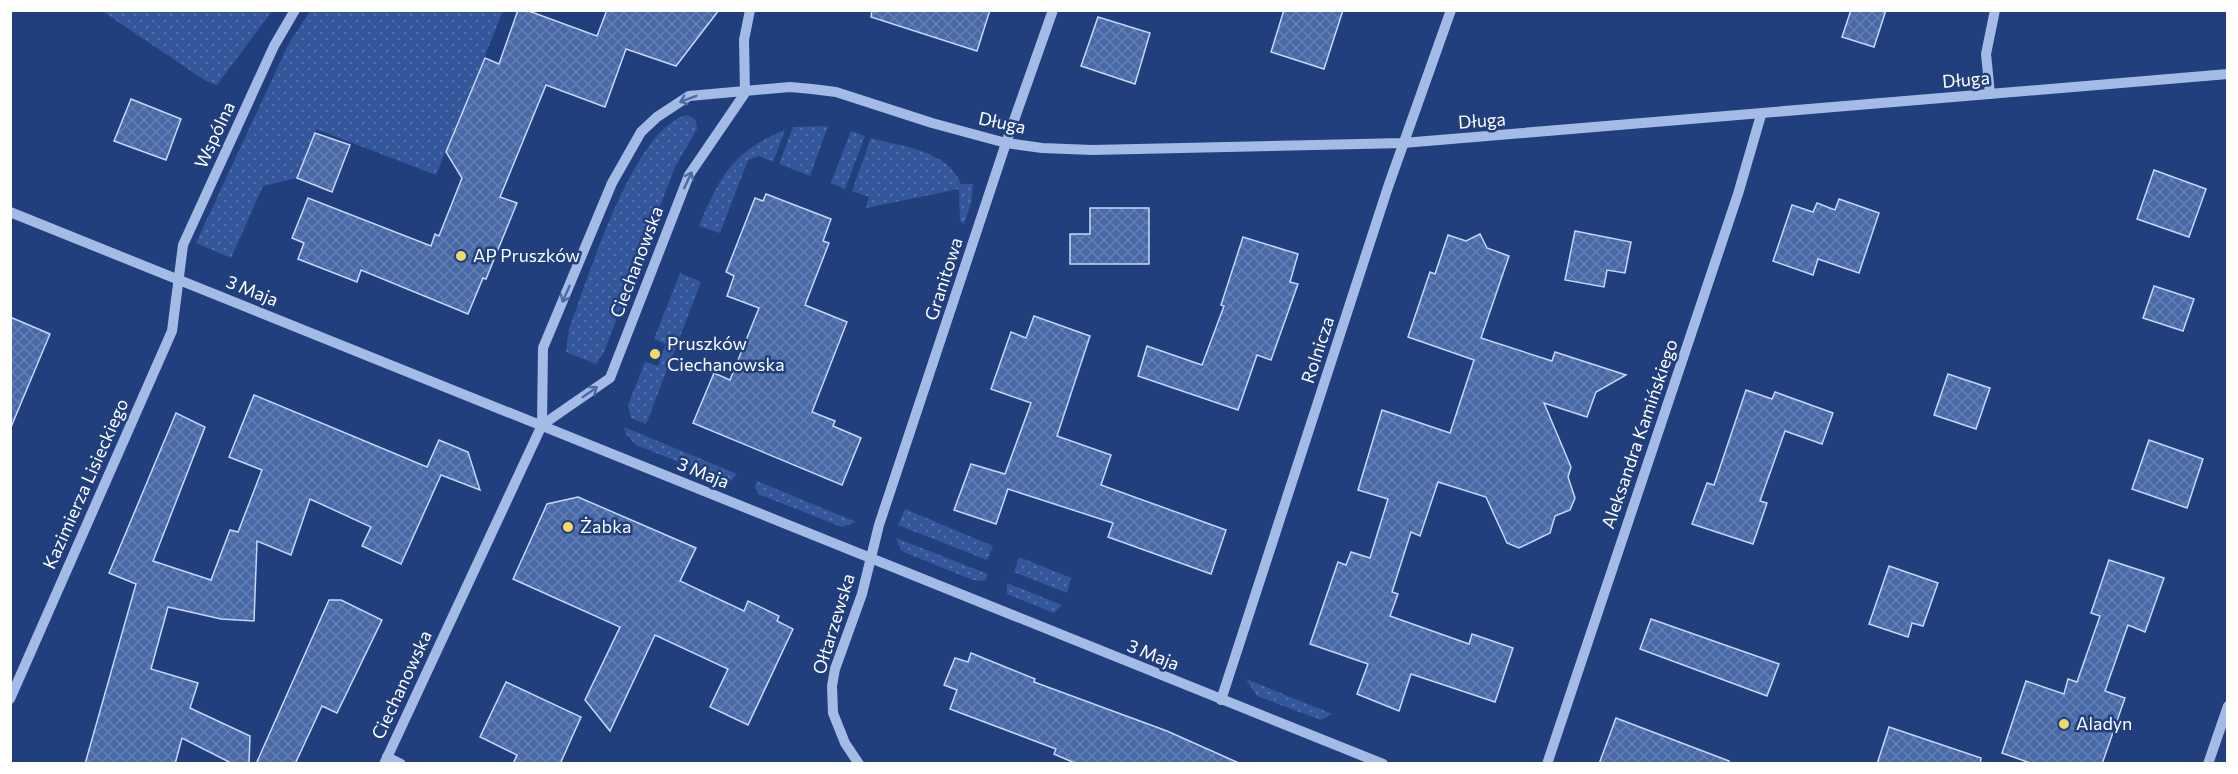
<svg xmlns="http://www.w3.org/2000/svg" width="2238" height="774" font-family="Commissioner,sans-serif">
<defs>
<pattern id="grass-dots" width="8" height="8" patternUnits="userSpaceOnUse" patternTransform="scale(1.5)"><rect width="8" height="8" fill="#34579b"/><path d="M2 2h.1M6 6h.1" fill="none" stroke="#5270aa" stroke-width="1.8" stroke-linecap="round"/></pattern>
<pattern id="building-cross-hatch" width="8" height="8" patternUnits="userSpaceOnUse" patternTransform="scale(1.5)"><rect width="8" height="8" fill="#4969a6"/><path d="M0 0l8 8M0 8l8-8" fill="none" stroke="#6480b3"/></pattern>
</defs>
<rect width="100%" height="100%" fill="#213f7d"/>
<g fill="url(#grass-dots)">
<path d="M102,11V10L272,11L217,85L206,81Z"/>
<path d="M310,11H503L436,175L316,129L297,178L263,186L231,258L196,243L288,45Z"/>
<path d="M687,115L696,120L697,129L675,167L604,352L596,364L566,352L569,329C588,279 633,128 687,115Z"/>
<path d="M828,126L810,176L779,164L793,127Z"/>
<path d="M785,130L773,162L759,156L748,160L720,233L699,226C720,176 733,151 785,130Z"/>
<path d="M851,131L865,136L845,189L831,183Z"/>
<path d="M871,138C902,147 948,150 961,184H973L971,203L964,224L960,221L959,189L866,208L869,197L852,191Z"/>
<path d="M680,273L701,282L646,424L631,418L628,405L645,362L658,366L666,344L654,339Z"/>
<path d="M624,427L737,474L730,482L636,445L626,434Z"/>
<path d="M757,481L856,522L842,527L758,494L755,487Z"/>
<path d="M905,509L993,546L987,560L898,525Z"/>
<path d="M896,538L988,574L985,581L973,580L906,553L901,550Z"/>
<path d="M1019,557L1071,578L1067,593L1014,572Z"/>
<path d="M1007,583L1062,605L1054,613L1007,594Z"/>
<path d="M1246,679L1332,714L1321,720L1257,696Z"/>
</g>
<g fill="url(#building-cross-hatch)" stroke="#c8d7f5" stroke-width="1.5">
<path d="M518,10H526L597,36L607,10H719L676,66L626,49L605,107L546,85L500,197L517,203L486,279L483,278L468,314L361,270L357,282L298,259L304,243L292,238L308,198L431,246L435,234L439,236L462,178L446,152L485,58L499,64Z"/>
<path d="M872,10H990L977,51L871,17Z"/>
<path d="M1284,10H1343L1324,69L1271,52Z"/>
<path d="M1851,10H1886L1874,47L1842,37Z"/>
<path d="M1098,17L1150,33L1135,84L1081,66Z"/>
<path d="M131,99L181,119L166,160L114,141Z"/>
<path d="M315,133L350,145L332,192L297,178Z"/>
<path d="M2154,170L2206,189L2189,237L2137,219Z"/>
<path d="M766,194L831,219L823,241L829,243L805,305L847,322L812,412L835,421L833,426L861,438L842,485L693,423L714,373L730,380L759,308L727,296L734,276L726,272L755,198L763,201Z"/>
<path d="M1839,199L1879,213L1859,273L1818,259L1813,275L1773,261L1792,205L1813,212L1817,203L1835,210Z"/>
<path d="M1090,208H1149V264H1070V234H1090Z"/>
<path d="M1575,231L1631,242L1625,273L1607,270L1604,287L1565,280Z"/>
<path d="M1480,234L1487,248L1509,256L1481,338L1552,361L1555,352L1626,375L1596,392L1587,417L1544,403L1571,467L1568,477L1575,498L1570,510L1555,516L1550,533L1519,548L1507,543L1486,497L1438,482L1420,536L1411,532L1392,592L1398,594L1390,616L1469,644L1472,634L1513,648L1495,702L1411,674L1399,711L1357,694L1368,664L1310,644L1338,562L1346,565L1351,552L1370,558L1388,499L1358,490L1382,410L1450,433L1474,360L1408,337L1430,272L1435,274L1448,235L1466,241Z"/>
<path d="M1243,237L1298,254L1290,282L1298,284L1271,360L1257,355L1238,410L1138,376L1147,346L1202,365L1224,306L1221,305Z"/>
<path d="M2154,286L2194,299L2183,331L2143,318Z"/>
<path d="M1034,316L1090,336L1057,436L1111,455L1101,485L1226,530L1211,574L1108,537L1113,523L1008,489L996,524L954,510L971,464L1005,474L1031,403L991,389L1011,332L1026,338Z"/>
<path d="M10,317L50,334L11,427H10Z"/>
<path d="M1948,374L1990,388L1976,429L1934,415Z"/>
<path d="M1746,390L1772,399L1775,392L1833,413L1822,444L1785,431L1760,501L1767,503L1753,544L1692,524L1707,483L1714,485Z"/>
<path d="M254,395L427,467L439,440L468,452L480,490L441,475L401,564L362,546L371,527L310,499L291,555L257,541L254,621L221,619L168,607L151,669L198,683L190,708L250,736L249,764H233L182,738L175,764H85L136,584L109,573L176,413L205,427L153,561L211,580L230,530L238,532L262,470L229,457Z"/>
<path d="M2149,440L2203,459L2187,508L2132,489Z"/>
<path d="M578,497L696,548L680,581L744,611L748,601L779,616L777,621L793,629L748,725L710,707L728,669L655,635L610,731L585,700L620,627L513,579L547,504Z"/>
<path d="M2109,560L2164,578L2145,632L2128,625L2105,691L2125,698L2102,764H2033L2002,753L2026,681L2064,694L2068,679L2077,682L2100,616L2091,613Z"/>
<path d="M1889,566L1938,583L1923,626L1912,623L1908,637L1869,624Z"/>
<path d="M329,600H341L382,620L337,713L322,706L295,764H256Z"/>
<path d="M1651,619L1779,664L1767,696L1640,649Z"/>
<path d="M971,653L1035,679L1034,682L1167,731L1241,764H1077L1054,754L1056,749L950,709L957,690L944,685L955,658L968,662Z"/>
<path d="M506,682L581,717L560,764H513L517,755L480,737Z"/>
<path d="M1616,718L1729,761L1728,764H1599Z"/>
<path d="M1889,727L1981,758L1980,764H1877Z"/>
</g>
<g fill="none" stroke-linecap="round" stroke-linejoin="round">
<g stroke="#a4bbe6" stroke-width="10">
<path d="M1990,94L1986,54L1995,10"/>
<path d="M10,212L1383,764"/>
<path d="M542,425L610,378L689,175L745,93L744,40L750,10"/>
<path d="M10,699L172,331L183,245L274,46L295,10"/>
<path d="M1221,700L1388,187L1451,10"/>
<path d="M387,757L401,764"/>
<path d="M384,764L542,425L543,348L612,183L641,132L657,117L689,96L790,87L812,89L836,92L932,123L1006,143L1042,148L1092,150L1403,143L2228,74"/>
<path d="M859,764L845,743L833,713L832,686L835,669L862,594L879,525L1006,143L1053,10"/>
<path d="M1547,764L1738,194L1761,115"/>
<path d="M2208,764L2228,706"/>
</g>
</g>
<defs><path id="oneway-shaft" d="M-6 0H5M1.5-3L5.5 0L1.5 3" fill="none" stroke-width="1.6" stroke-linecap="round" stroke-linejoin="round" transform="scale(1.5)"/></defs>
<g stroke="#4f6aa2">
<use href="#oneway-shaft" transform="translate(688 99) rotate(159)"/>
<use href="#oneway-shaft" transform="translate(688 180) rotate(-65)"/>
<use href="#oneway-shaft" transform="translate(566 294) rotate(114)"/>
<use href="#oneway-shaft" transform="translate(590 392) rotate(-35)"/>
</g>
<g fill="#f3d966" stroke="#213f7d" stroke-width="2">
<circle cx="461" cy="256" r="6"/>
<circle cx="655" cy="354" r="6"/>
<circle cx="568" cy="527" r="6"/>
<circle cx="2064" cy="724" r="6"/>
</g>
<g text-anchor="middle" stroke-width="5" stroke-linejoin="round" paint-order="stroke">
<g font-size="18" fill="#fff" stroke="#213f7d">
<text transform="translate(1966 80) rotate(-5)" y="6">Długa</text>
<text transform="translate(1482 121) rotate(-4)" y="6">Długa</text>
<text transform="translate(1002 123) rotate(12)" y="6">Długa</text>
<text transform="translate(215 135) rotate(-65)" y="6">Wspólna</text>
<text transform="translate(637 262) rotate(-69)" y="6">Ciechanowska</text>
<text transform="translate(944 279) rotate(-72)" y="6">Granitowa</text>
<text transform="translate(252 291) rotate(22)" y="6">3 Maja</text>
<text transform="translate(1318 350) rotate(-72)" y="6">Rolnicza</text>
<text transform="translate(1640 434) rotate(-71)" y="6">Aleksandra Kamińskiego</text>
<text transform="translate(703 473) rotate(22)" y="6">3 Maja</text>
<text transform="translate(86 484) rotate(-66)" y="6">Kazimierza Lisieckiego</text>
<text transform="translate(834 624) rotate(-73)" y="6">Ołtarzewska</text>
<text transform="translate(1153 655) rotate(22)" y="6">3 Maja</text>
<text transform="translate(402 685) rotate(-65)" y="6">Ciechanowska</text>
</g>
<g font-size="18" fill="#fff" stroke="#213f7d" text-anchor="start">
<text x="473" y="262">AP Pruszków</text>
<text x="667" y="350">Pruszków<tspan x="667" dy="21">Ciechanowska</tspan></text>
<text x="580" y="533">Żabka</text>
<text x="2076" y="730">Aladyn</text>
</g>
</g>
<rect width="2238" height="774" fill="none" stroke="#ffffff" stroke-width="24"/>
</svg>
